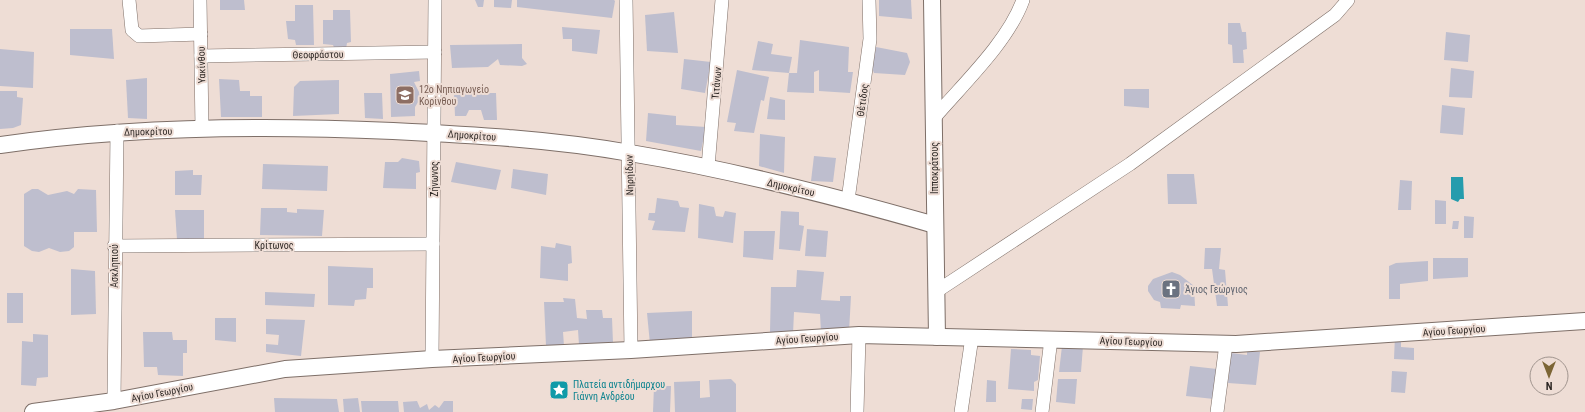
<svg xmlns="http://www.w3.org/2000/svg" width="1585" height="412" font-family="'Roboto Condensed',sans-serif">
<rect width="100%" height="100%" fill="#eeddd5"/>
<path fill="#259cad" d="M1451,177H1463L1464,199H1460L1458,202L1451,199Z"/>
<g fill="#bebece">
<path d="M220,0H244L245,10H220Z"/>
<path d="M475,0H484L483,7H478Z"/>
<path d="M494,0H512L511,8L494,7Z"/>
<path d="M517,0H614L615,1L612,18L517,7Z"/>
<path d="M879,0H911L912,19L879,16Z"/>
<path d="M295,5H313L314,45H296L295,40L288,39L286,21H295Z"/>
<path d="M333,10H350L351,42L347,43L346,49L335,50L333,45L323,44V20H333Z"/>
<path d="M674,12L678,53L647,51L645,15Z"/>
<path d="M1228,23H1240L1242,32H1246L1247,49L1243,50L1244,63H1233L1232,45L1228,44Z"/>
<path d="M562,27L600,30L597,54L572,51V39H563Z"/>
<path d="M70,29H112L114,59L70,55Z"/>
<path d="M1446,32L1470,35L1468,62L1444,60Z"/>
<path d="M800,40L849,47L848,72H853L850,93L819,91V70L814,72V93L787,92L789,73L752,70L758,41L773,44L771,54L792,57L789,73H797Z"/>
<path d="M522,44V58L527,64L522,66L500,65L498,59L488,67L452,68L450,45Z"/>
<path d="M876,47L907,53L910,62L905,75L874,73L872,68Z"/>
<path d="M0,49L34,52L33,88L0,86Z"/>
<path d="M684,59L711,62L705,93L681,89Z"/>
<path d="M1451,68L1474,71L1472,98L1449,97Z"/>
<path d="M737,70L769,77L764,101L761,100L754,133L734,131L736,123L727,122Z"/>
<path d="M419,71L420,81L414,82L419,92L420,99L415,107V116L391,117L390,74Z"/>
<path d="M147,78V119L128,118L126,80Z"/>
<path d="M219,79L239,80L240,91H250V96H262V117H221Z"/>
<path d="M339,80V114L293,116L294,87L300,81Z"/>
<path d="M1124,89H1149V108L1124,106Z"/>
<path d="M0,91H17V97L23,98L21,125L13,128L0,129Z"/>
<path d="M364,93H382L383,119L365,118Z"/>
<path d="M454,93H496L497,120H484L481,110H469L466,116H455Z"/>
<path d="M770,97L785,100V120L767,119Z"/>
<path d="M1442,105L1465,108L1463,135L1440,133Z"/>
<path d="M648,113L676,116V125L706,127L701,151L646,141Z"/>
<path d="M760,134L785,137L784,173L759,166Z"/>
<path d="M814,156L836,158L833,182L811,181Z"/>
<path d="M402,158L419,161L420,172L416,173V189L383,188L385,162H398Z"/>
<path d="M456,162L501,170L496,190L451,182Z"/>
<path d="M263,164L328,166L327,191L262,189Z"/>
<path d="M513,169L548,174L546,195L511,188Z"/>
<path d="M193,170V175H202L201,195H175V171Z"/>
<path d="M1167,174H1194L1197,204H1168Z"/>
<path d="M1400,180L1412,181L1411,210H1398Z"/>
<path d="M32,189H38L48,195L67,191L74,194L78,189L96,190L97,232H74V247L69,251L60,252L49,248L39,252L32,251L24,246V194Z"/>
<path d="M657,198L678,201L680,207L689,208L685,232L652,230L655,221L648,220L649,213H655Z"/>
<path d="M1435,200L1446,201V224H1435Z"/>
<path d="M699,204L714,207L716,216L723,217L725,211L736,213L733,243L698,238Z"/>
<path d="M261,208H287V212L297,213V209L324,210L322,236L260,235Z"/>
<path d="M175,210H204V241L177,240Z"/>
<path d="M781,211L799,212V225L804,226L800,251L779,249Z"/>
<path d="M1464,216L1474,217L1473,238H1464Z"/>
<path d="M1453,221H1459L1458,229H1452Z"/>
<path d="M807,229L828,231L826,257L805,256Z"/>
<path d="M744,231H775L773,260L743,257Z"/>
<path d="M556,243L571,246L572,263L568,264V281L540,278L541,246L555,248Z"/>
<path d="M1205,248H1221L1219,269L1225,270L1228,306H1217L1212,269H1204Z"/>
<path d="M1433,258H1468V277L1433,279Z"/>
<path d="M1428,261V281L1400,284V299H1389V266L1396,263Z"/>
<path d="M328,266L373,268V288H367L366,299L355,300L354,306L328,305Z"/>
<path d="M71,269L95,271L96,314L71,315Z"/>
<path d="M797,270L824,272L821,300L840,301V296H851L849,332H821L820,314L794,312L793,334L770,332L771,287H796Z"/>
<path d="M1172,272L1180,275L1194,286L1195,306L1181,305L1180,309L1161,308L1160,302L1154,300L1148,291V286L1153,279Z"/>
<path d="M265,292L315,294L314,307L265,305Z"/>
<rect x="7" y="293" width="16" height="30"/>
<path d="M563,298L575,299L577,318L587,319L586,310H602L603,318H612L613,343L579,345L578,330L563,332L564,346H546L544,302H564Z"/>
<path d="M692,311V342L650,344L647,313Z"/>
<path d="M215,318H236V342L215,340Z"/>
<path d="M266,319L305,320L301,356L266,352V344L278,345L279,335L266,334Z"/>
<path d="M143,332H172L173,340H187V353H183V376L158,375L157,367H144Z"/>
<path d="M33,334L48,335V377L37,378L36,386L21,385L22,341L33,342Z"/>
<path d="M1395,335H1401V347L1414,348V360L1394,359Z"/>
<path d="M1062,346H1083L1081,372H1059Z"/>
<path d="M1011,349L1031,350V355L1040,356L1038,380L1034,382V391L1008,389Z"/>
<path d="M1247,351L1260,352L1256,385L1228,383L1231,353L1247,355Z"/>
<path d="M1190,366L1217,369L1214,399L1186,396Z"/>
<path d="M1392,371L1407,372L1405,393L1391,392Z"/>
<path d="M731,379L736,384V412H675L674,382L700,381V398L710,397L709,380Z"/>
<path d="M1058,379H1077L1075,404L1056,402Z"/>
<path d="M987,380L996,381V402H986Z"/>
<path d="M654,386H671L670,412H653Z"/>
<path d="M274,398L337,399L339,412H275Z"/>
<path d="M358,398L360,412H344L343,399Z"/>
<path d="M1022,399H1033L1032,410L1021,409Z"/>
<path d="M361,401H398L399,412H362Z"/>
<path d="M417,401L420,408L427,404L429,410L435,405L439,408L444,401H453V412H404L403,402Z"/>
</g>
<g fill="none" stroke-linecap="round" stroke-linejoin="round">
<defs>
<g id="minor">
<path d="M129,0L132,30L139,36L201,34"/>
<path d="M200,0L202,129"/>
<path d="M626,0L631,350"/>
<path d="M201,56L435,52"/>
<path d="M934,118C963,84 1008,42 1023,0"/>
<path d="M708,167L722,0"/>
<path d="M848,200L870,39L869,0"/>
<path d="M114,246L433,244"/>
<path d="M937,291L1130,164L1335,15L1348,0"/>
<path d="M432,359L435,0"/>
<path d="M114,401L117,131"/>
<path d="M857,412L859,335"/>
<path d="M961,412L972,337"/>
<path d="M1042,412L1051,339"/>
<path d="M1217,412L1226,344"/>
</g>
<g id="tertiary">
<path d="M932,0L937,337"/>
<path d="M0,145C130,126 262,125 393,131C473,135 551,139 630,153C733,170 834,196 935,225"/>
<path d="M33,412L114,401L285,369L432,359L631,350L859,335L1236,344L1585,321"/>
</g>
</defs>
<use href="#minor" stroke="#7e6f68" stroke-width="14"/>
<use href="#tertiary" stroke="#7e6f68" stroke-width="18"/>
<use href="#minor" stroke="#fff" stroke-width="13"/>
<use href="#tertiary" stroke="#fff" stroke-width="16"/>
</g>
<defs>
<symbol id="school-square" viewBox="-11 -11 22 22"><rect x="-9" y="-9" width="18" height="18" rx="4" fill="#8d6e63" stroke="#eeddd5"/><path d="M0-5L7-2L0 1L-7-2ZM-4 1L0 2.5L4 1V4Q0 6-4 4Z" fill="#fff"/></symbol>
<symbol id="church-square" viewBox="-11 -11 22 22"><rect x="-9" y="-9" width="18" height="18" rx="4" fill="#6b7280" stroke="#eeddd5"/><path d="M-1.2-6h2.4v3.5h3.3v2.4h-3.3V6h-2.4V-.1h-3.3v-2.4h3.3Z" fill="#fff"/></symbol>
<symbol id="sight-square" viewBox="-11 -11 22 22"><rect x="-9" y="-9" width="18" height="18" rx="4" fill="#0f9aa8" stroke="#eeddd5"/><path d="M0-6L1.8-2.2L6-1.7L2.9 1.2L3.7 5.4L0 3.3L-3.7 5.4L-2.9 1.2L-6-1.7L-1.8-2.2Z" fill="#fff"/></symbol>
</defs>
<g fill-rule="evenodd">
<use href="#school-square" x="394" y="84" width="22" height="22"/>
<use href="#church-square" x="1160" y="278" width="22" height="22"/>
<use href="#sight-square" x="548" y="379" width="22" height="22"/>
</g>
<g text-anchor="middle" stroke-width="4" stroke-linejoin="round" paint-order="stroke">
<g font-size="10" fill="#2e2825" stroke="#eeddd5">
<text transform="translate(318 54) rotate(-1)" y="4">Θεοφράστου</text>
<text transform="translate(201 65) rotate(-91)" y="4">Υακίνθου</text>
<text transform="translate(716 83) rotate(-85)" y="4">Τιτάνων</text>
<text transform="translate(862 100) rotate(-82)" y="4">Θέτιδος</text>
<text transform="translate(148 131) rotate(-1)" y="4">Δημοκρίτου</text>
<text transform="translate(472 135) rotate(4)" y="4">Δημοκρίτου</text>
<text transform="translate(934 168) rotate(-90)" y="4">Ιπποκράτους</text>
<text transform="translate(629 175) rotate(-91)" y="4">Νηρηίδων</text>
<text transform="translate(434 179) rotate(-90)" y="4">Ζήνωνος</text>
<text transform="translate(791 187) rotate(13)" y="4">Δημοκρίτου</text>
<text x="274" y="249">Κρίτωνος</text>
<text transform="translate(114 266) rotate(-90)" y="4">Ασκληπιού</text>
<text transform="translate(1454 330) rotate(-4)" y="4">Αγίου Γεωργίου</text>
<text transform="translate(807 338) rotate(-4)" y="4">Αγίου Γεωργίου</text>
<text transform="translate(1131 341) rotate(2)" y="4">Αγίου Γεωργίου</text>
<text transform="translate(484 357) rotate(-3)" y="4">Αγίου Γεωργίου</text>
<text transform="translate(162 392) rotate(-11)" y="4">Αγίου Γεωργίου</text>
</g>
<g font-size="10" fill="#785e54" stroke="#eeddd5" text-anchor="start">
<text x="419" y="93">12ο Νηπιαγωγείο<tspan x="419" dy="12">Κορίνθου</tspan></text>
</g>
<g font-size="10" fill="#5b616d" stroke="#eeddd5" text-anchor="start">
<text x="1185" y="293">Άγιος Γεώργιος</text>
</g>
<g font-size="10" fill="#0d838f" stroke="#eeddd5" text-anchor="start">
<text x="573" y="388">Πλατεία αντιδήμαρχου<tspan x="573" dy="12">Γιάννη Ανδρέου</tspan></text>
</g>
</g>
<g transform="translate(1549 376) rotate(180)"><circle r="19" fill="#eeddd5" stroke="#a1958f"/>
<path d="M0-3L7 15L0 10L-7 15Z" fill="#7c6535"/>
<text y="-6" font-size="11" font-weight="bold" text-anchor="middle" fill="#2e2825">N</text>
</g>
</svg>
